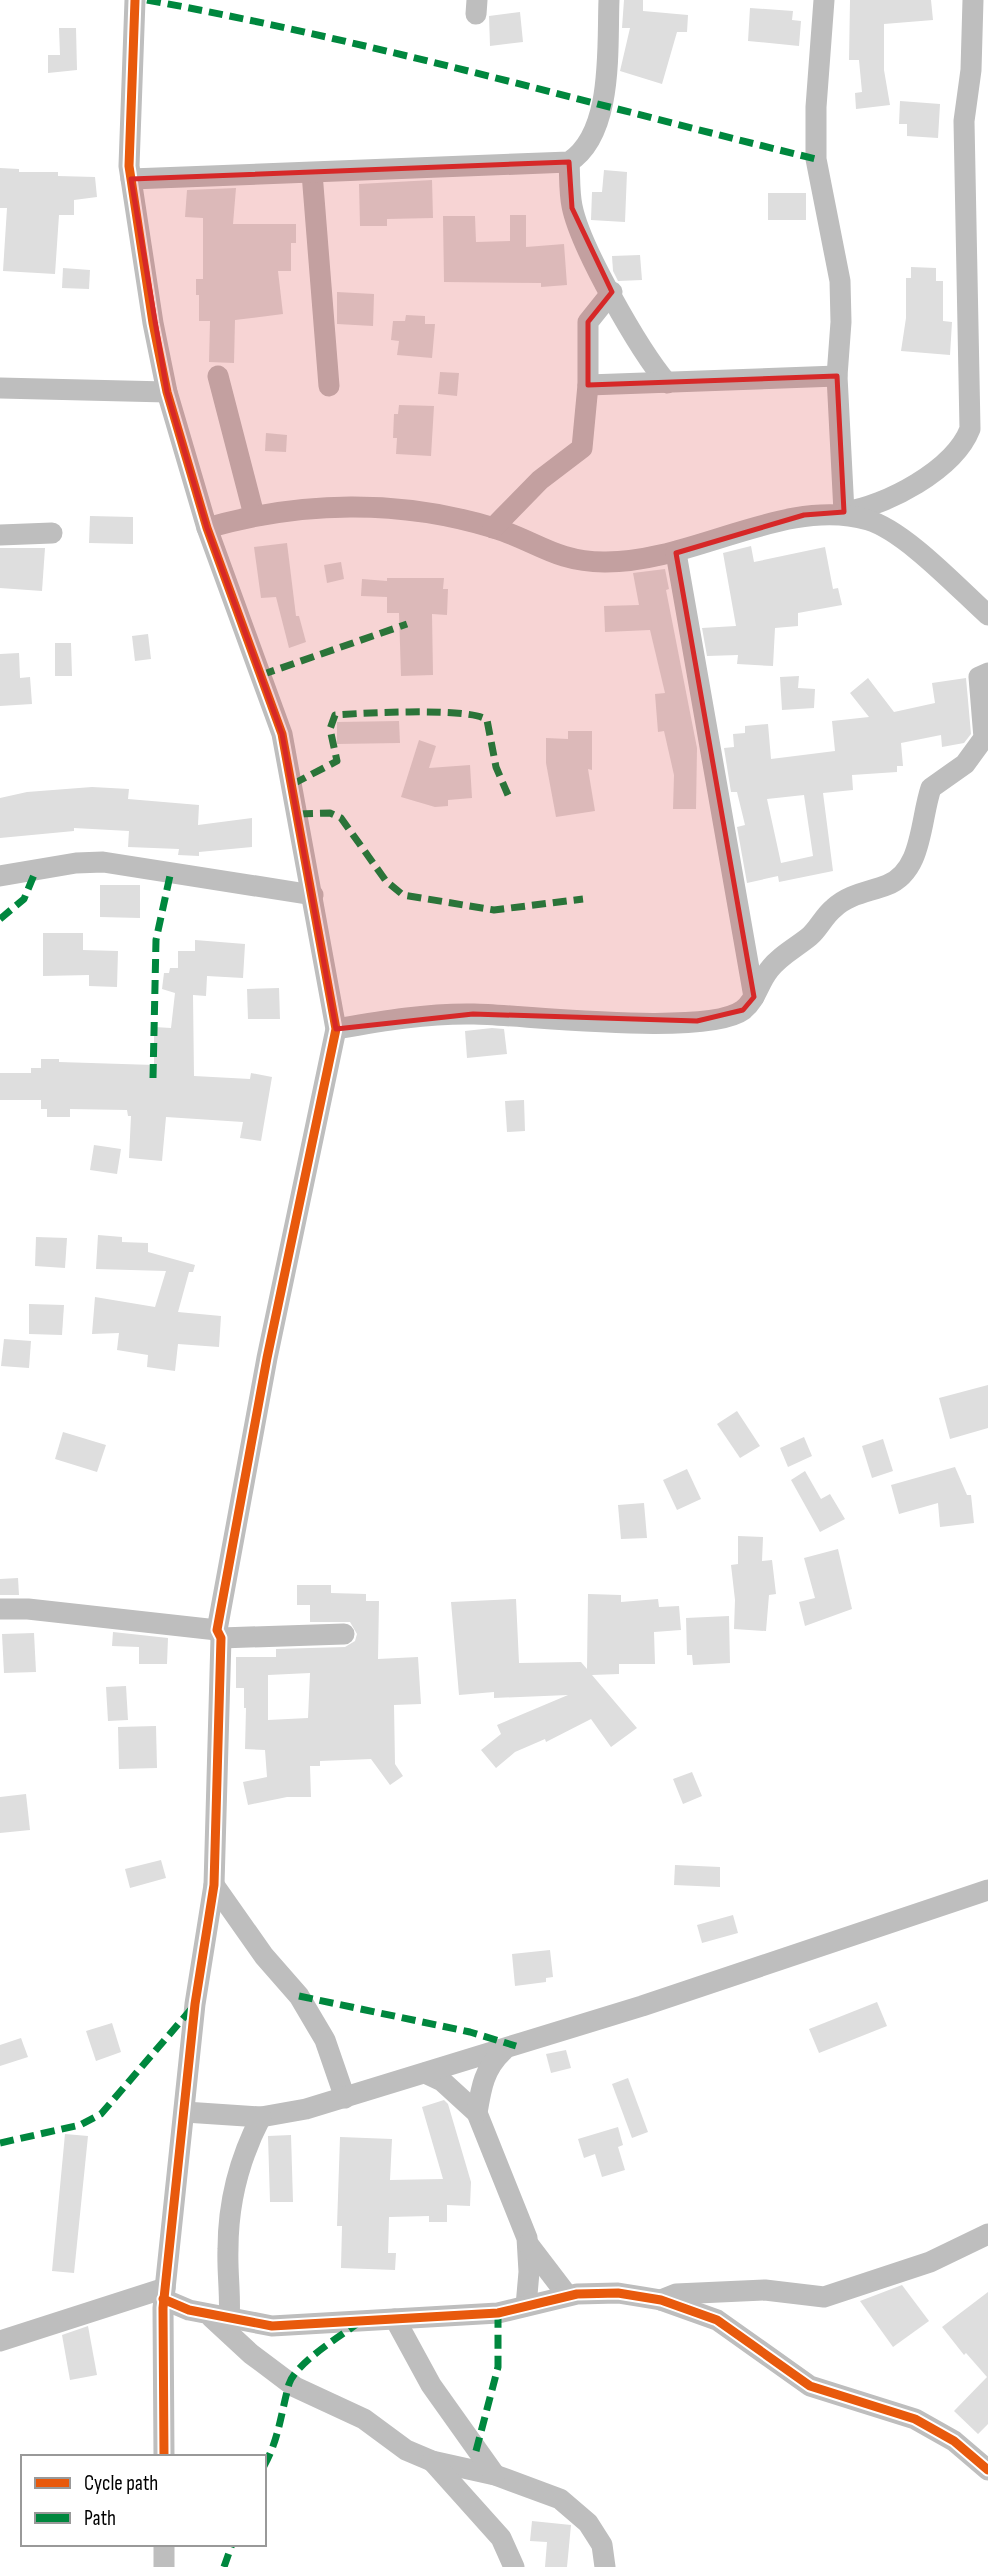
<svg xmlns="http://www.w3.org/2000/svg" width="988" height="2567" font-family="'Sofia Sans Condensed',sans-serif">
<rect width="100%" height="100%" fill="#fff"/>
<g fill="#dedede" fill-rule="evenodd">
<path d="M624,0H643V11L688,15L687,32H677L662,84L620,71L630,28H622Z"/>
<path d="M850,0H931L933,20L884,24V70L890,105L856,109L855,93L862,92L859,60H849Z"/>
<path d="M750,8L793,11L792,20L801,21L799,46L748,41Z"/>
<path d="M520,12L523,42L490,46L489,16Z"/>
<path d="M59,28H76L77,70L48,73V55H60Z"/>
<path d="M900,101L940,104L938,138L907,136V124H899Z"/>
<path d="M0,168L19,169V172H58V176L95,177L97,197L74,200V215H59L55,274L3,271L7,208H0Z"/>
<path d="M604,170L627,172L625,222L591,220L592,192H602Z"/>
<path d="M432,180L433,218L387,219V226H360L359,184Z"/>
<path d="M236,188L233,224H296V243H291V271H278L283,314L235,320L234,363L209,362L210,321H199V295H196V279H203V218L185,217L187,190Z"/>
<rect x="768" y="193" width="38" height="27"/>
<path d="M510,215H526V247L564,244L567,285L541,287V283L444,282L443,216H475L476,242L510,241Z"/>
<path d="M640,255L642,280L618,281L613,271L612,256Z"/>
<path d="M911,267L936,268V281H943V321L952,322L950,355L901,351L906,318V278H911Z"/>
<path d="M63,268L90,270L89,289L62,288Z"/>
<path d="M337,292L374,294L373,326L337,324Z"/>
<path d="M406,315L425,316V324H435L432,358L397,355L399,341L391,340L393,321H405Z"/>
<path d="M440,372L459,373L457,396L438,394Z"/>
<path d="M399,405L434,406L431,456L396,454L397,438H393L394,414H398Z"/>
<path d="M266,433L287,435L286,452L265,451Z"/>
<path d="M90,516L133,517V544L89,543Z"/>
<path d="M287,543L296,616H299L306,642L289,648L276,597L261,598L254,547Z"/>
<path d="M751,546L754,562L825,547L833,589L838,588L842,605L798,613V626L775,628L773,666L737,664L738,655L707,656L702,628L736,626L723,553Z"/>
<path d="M0,548H45L42,591L0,588Z"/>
<path d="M341,562L344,579L327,583L324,565Z"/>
<path d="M665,569L669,589L666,590L697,748L696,809H673L674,775L664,731L658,732L655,694L665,693L650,630L605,632L604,606L639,605L633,573Z"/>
<path d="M387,578H444L443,589H448L447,615L432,614L433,675L401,676L399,613H387V597L361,596L362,579L387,581Z"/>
<path d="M148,634L151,659L135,661L132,636Z"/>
<path d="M55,643H71L72,676H55Z"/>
<path d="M19,653L20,678L30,677L32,704L0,706V654Z"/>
<path d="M799,676L798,688L815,689L814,708L782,710L780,677Z"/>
<path d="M868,678L894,712L935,703L932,683L966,678L971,734L964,743L942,747L941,735L901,743L903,766H897V772L852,775L853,790L823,793L833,871L779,882L778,876L747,883L737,827L745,825L737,792H731L724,748L734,747L733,734L745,733V726L768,724L771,759L835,751L832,721L869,717L850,693ZM804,795L813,856L781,863L767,799Z"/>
<path d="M399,721L400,743L337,744V722Z"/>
<path d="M568,731H592V770L588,769L595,811L556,817L546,763V738L568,739Z"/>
<path d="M419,740L436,746L429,768L470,765L472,798L448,800V806L435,807L401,797Z"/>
<path d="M92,787L129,789L128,799L199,805L198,825L252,818V847L199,852V856L178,855L179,849L128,847L129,831L74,828V831L0,838V798L27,792Z"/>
<path d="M100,885H140V918L100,917Z"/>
<path d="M43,933H83V950L118,951L117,987L89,986V975L43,976Z"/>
<path d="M195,940L245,944L243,978L207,976L206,996L193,995L194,1076L250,1079L251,1073L272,1077L261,1141L240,1138L243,1122L166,1117L162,1161L129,1158L131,1116H128L127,1110L70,1109V1117H47V1109H41V1100H0V1073H31V1068H41V1059H59V1062L154,1065V1027L171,1028L175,993L162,989L164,973H169L170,968H178V951H195Z"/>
<path d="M279,988L280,1019H248L247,989Z"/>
<path d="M492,1028L504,1029L507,1054L467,1058L465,1031Z"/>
<path d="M524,1100L525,1131L507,1132L505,1101Z"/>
<path d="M94,1145L121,1149L117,1174L90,1170Z"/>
<path d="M98,1235L122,1237V1242L148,1243V1252L195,1265L193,1272H189L178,1312L221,1316L219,1347L178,1344L175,1371L147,1367L148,1355L117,1350L119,1333L92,1334L95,1297L155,1307L166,1271L96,1269Z"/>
<path d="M36,1237L67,1238L65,1268L35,1266Z"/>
<path d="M29,1304L64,1305L62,1335L29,1334Z"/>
<path d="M4,1339L31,1341L29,1368L1,1366Z"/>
<path d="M988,1385V1428L950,1439L939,1398Z"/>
<path d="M737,1411L760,1446L740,1458L717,1424Z"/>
<path d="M63,1432L106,1445L97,1472L55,1459Z"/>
<path d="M804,1437L812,1456L788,1467L780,1448Z"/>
<path d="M883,1439L893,1471L872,1478L862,1446Z"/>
<path d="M955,1467L967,1495H971L974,1523L940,1527L938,1503L899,1514L891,1485Z"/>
<path d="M687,1469L701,1499L677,1510L663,1480Z"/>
<path d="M805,1471L821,1499L830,1494L845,1519L820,1532L791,1480Z"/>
<path d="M644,1503L647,1538L621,1539L618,1505Z"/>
<path d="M738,1536L763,1537L762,1561L772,1560L776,1594L769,1595L766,1631L734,1629L735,1600L731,1565L738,1564Z"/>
<path d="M838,1549L852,1609L805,1626L799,1602L815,1598L804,1558Z"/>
<path d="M18,1578L19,1595H0V1579Z"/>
<path d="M297,1585H331V1593L366,1594V1601H379L378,1659L418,1657L421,1704L394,1705L395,1764L403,1776L390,1785L371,1759L320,1761V1766H310L311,1797H287L248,1805L243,1782L267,1777L265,1750L245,1749L246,1708H244V1688H236V1657H276V1649L345,1647L355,1641L357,1634L350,1622H310V1605H297ZM310,1673L308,1718L268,1720V1675Z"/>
<path d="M588,1594L621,1595V1602L658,1599L659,1607L679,1606L681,1630L654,1632L655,1664H619V1674L592,1675L637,1728L611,1747L591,1719L546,1742L545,1739L515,1752L496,1768L481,1750L501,1734L497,1725L568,1695L494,1698V1692L459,1695L451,1602L516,1599L519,1663L581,1662L587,1669Z"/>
<path d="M729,1616L730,1663L693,1665L692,1655H687L686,1618Z"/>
<path d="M113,1632L168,1638L167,1664H139V1647L112,1646Z"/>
<path d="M34,1633L36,1672L4,1673L2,1634Z"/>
<path d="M126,1686L128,1720L108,1721L106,1687Z"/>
<path d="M156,1726L157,1768L119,1769L118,1727Z"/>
<path d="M692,1772L702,1796L683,1804L673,1779Z"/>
<path d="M26,1794L30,1830L0,1833V1797Z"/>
<path d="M161,1860L166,1878L130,1888L125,1869Z"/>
<path d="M675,1865L720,1867V1887L674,1885Z"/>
<path d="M733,1915L738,1933L702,1943L697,1925Z"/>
<path d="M550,1950L553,1977L546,1978V1982L515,1986L512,1954Z"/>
<path d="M877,2002L887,2026L819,2053L809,2029Z"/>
<path d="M112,2023L121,2052L96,2061L86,2031Z"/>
<path d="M21,2038L28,2057L0,2066V2045Z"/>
<path d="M566,2050L571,2068L551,2073L546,2054Z"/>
<path d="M628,2078L648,2132L632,2138L612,2084Z"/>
<path d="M444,2100L448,2104L471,2182L470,2206L447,2205V2222H429V2216L389,2217L388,2253H396L395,2270L341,2268L342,2226H337L340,2137L392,2139L390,2180L443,2179L422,2107Z"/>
<path d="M618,2127L623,2145L618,2147L625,2170L602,2177L595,2154L584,2158L578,2139Z"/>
<path d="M65,2134L88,2136L74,2273L52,2271Z"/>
<path d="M291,2135L293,2202H270L268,2136Z"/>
<path d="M902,2285L929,2321L893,2347L860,2301Z"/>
<path d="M988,2292V2424L978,2434L954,2411L987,2377L966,2353L964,2355L942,2327Z"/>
<path d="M88,2326L97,2375L70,2380L62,2335Z"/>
<path d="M532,2521L571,2525L567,2567H545L547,2542L530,2541Z"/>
</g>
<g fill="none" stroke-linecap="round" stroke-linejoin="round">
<g stroke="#bebebe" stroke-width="21">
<path d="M135,0L129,166L153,323L167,392L207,528L282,734L336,1029L267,1358L217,1630L221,1638L214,1885L195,2004L163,2308L164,2457"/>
<path d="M824,0L816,107V159L840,281L841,322L837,376L844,512"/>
<path d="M476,14L477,0"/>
<path d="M569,162C570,176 569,191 572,206C580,247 639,350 667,383"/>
<path d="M312,173L329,386"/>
<path d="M131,179L569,162C614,133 607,47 609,0"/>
<path d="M218,376L254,515"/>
<path d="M588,385L837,376"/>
<path d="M0,388L167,392"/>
<path d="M844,512C886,506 954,470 970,429L964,121L971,70L973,0"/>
<path d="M207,528C301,501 400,499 494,528C536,541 556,562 604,562C692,563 785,496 868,520C905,531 958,588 988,615"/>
<path d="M493,528L540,480L582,448L588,385V322L612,292"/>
<path d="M0,535L52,533"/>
<path d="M676,553L754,997"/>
<path d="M0,876L76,863L103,862L313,895"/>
<path d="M336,1029C382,1021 428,1013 474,1014C526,1015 707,1037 743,1010C756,1000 759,982 769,970C779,956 797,947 810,936C819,928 824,916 834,908C849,894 869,892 887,885C923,871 920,820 931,788L965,764L984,738L979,677L988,673"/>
<path d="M0,1609H28L217,1630"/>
<path d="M221,1638L344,1634"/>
<path d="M214,1885L264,1956L299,1996L325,2040L345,2098"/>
<path d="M425,2073L442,2081L477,2113L527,2238L529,2272L526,2306"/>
<path d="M185,2112L261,2117L306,2109L642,2006L988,1890"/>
<path d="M477,2113C481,2088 484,2068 504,2050"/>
<path d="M528,2244L567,2295"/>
<path d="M163,2299L189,2310L272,2326L498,2313L577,2294L618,2293L661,2300L717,2320L810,2386L915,2419L954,2441L988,2470"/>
<path d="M661,2300L676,2294L765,2290L824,2297L930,2262L988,2234"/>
<path d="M211,2317L251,2354L295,2387L364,2419L406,2450L432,2461L495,2475L560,2499L588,2523L602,2545L605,2567"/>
<path d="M395,2319L431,2385L495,2475"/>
<path d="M229,2320C231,2296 227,2273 228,2249C228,2201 239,2159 261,2117"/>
<path d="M0,2341L165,2288"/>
<path d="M432,2461L501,2538L514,2567"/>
<path d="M164,2544V2567"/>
</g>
<g stroke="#00873e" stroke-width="7" stroke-dasharray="14 7" stroke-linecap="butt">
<path d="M147,0C373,41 593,105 816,159"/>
<path d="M261,675L407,624"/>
<path d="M293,784L337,761L330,729L335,715C360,713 473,707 487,720L496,767L508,795"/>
<path d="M299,814L330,813L341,818L386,881L403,895L494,910L583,899"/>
<path d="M0,919L24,899L36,870"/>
<path d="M153,1078L156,940L171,871"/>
<path d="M299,1996L470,2032L516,2046"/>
<path d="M0,2143L80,2125L101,2114L193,2007"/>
<path d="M476,2451L498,2367V2313"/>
<path d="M264,2466C279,2439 281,2413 289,2384C296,2363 339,2337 357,2324"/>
<path d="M224,2567L232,2544"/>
</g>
<defs>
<g id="cycleway">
<path d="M135,0L129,166L153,323L167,392L207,528L282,734L336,1029L267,1358L217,1630L221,1638L214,1885L195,2004L163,2308L164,2457"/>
<path d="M163,2299L189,2310L272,2326L498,2313L577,2294L618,2293L661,2300L717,2320L810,2386L915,2419L954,2441L988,2470"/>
</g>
</defs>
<use href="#cycleway" stroke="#fff" stroke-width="13"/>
<use href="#cycleway" stroke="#e8590c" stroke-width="9"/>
</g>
<path fill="#d62828" fill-opacity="0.2" stroke="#d62828" stroke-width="5" stroke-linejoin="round" d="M569,162L572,208L612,292L588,322V385L837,376L844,512L804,515L676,553L754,997L743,1010L697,1021L473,1014L336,1029L282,734L207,528L167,392L131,179Z"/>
<rect x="21" y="2455" width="245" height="91" fill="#ffffff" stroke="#999999" stroke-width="2"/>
<rect x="35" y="2478" width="35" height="10" fill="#e8590c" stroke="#999999" stroke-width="2"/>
<text x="84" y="2490" font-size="21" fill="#000000">Cycle path</text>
<rect x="35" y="2513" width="35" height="10" fill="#00873e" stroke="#999999" stroke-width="2"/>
<text x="84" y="2525" font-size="21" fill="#000000">Path</text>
</svg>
